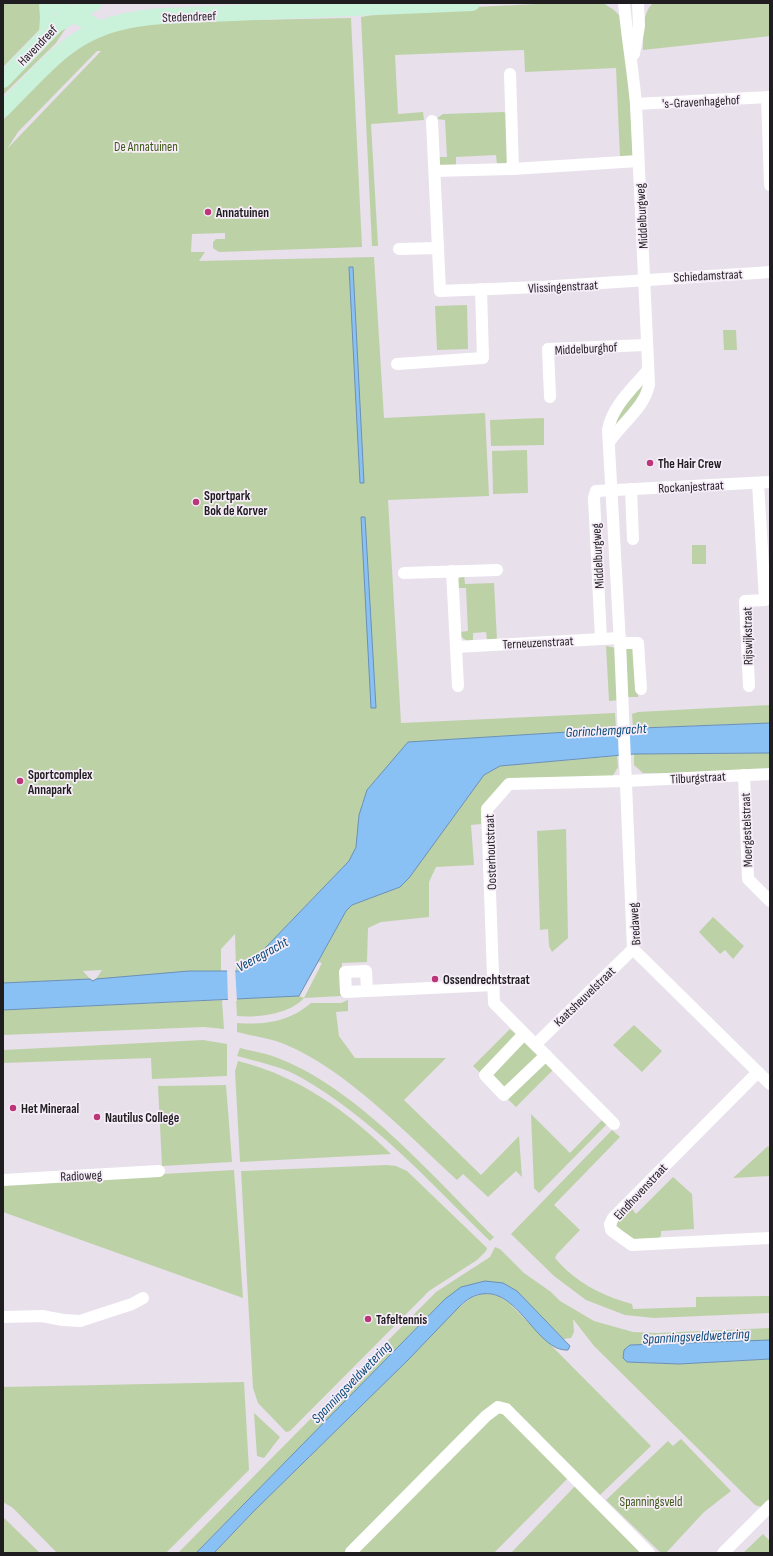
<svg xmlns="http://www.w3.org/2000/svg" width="773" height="1556" font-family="'Sofia Sans Condensed',sans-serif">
<rect width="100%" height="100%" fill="#e8e0eb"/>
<g fill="#bdd1a7" fill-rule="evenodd">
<path d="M3,3H40L41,28L3,67Z"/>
<path d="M557,3H603L614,10L621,17L628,67L633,156L620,157L616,68L525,72L524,50L395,55L398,114L423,112L424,120L371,124L378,246H372L361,17L395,11Z"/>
<path d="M653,3H770V36L643,50C644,35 641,14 653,3Z"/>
<path d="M351,18L362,247L219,252L213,248V242L216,239H225V233L192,234L191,252H205L199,261L374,257L384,418L485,413L489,496L388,500L401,723L615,713L616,729L408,742L362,803L356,847L349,861L243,971L236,970L235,934L221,949V971H189L96,979L102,970L83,971L90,979L3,983V120L65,53L108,32L147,22ZM97,51H101L7,149L18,132Z"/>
<path d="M70,22L56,43L3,95V86Z"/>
<path d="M504,112L508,115L507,162L504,164H497L496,155L456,157V166L446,168L438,164V157H447L445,120L436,119L443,114Z"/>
<path d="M467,305L468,349L437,350L435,306Z"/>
<path d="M723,330H736L737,350H724Z"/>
<path d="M645,380L643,392L615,429L614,417Z"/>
<path d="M544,418V445L491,446L490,420Z"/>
<path d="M527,450L528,493L493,494L492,451Z"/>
<rect x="692" y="545" width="14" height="19"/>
<path d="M464,575L465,584L494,583L497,640H487L486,632L473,633V641H467L460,636V632L468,631L466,588H457L458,579Z"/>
<path d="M606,646L616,648L621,700L609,701Z"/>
<path d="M635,646L638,697H627L626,647Z"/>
<path d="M770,705V723L633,728L632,714L638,712Z"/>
<path d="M770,753V770L698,774L643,773L634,765V754Z"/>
<path d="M617,756L618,767L612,777L519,780L481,810V824L471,825L474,865L436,867L429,882V917L381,922L368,928L367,962L342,963L341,996L304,998C290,1014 258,1018 237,1016L236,999L299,996L304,998L322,963L318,962L346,911L352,905L400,887L409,878L484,775L500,766Z"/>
<path d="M566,829L568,938L552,952L549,946L548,929L540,930L537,831Z"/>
<path d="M713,917L744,946L733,959L725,950L720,954L699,932Z"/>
<path d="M222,1000L224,1029L204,1027L3,1035V1010Z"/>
<path d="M348,1000V1011L336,1012L339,1036L355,1058H446L404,1100L481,1175L519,1136L522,1177L516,1171L488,1197L463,1174L457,1180C409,1136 345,1068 284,1044C269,1038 252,1036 237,1032V1023C265,1025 289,1022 311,1003H341Z"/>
<path d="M634,1025L662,1051L642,1072L613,1045Z"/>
<path d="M510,1029L553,1070L516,1107L473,1066Z"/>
<path d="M203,1040L227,1044V1076L152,1079L151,1058L3,1063V1050Z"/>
<path d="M240,1048C251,1051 264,1053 275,1057C357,1087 432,1176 494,1237L490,1241C431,1184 373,1118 300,1077C281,1066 258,1062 237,1056Z"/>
<path d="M238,1061C300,1077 345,1110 391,1154L240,1162L235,1071Z"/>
<path d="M226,1085L232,1162L162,1166L158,1086Z"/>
<path d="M531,1114L570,1153L602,1120L607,1124L539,1193L534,1188Z"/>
<path d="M612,1130L620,1137L554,1205L580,1230L557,1254L555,1258C575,1282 602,1296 632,1304L633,1309L696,1307V1297L770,1296V1313L654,1318L625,1315L586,1300L554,1276L511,1234Z"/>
<path d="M768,1146L770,1148V1176L733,1178Z"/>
<path d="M387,1165L396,1166L407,1171L487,1248L486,1251L477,1260L429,1291L290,1431L286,1432L258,1403L253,1388L241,1171Z"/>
<path d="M234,1170L243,1298L3,1212V1183Z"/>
<path d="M673,1177L692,1194L694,1229L661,1231V1236L656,1240H631L617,1226V1219L630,1206L636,1214Z"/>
<path d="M495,1247L500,1249L524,1273L551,1292L560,1301L594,1321L633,1332L657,1333L770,1328V1340L630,1345L624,1350L623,1357L627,1362L679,1364L770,1359V1498L761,1507L755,1505L594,1346L573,1319L574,1332L571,1338L563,1339L517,1291L503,1283L445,1299L196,1553H178L436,1292L490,1257Z"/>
<path d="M485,1293L498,1296L509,1303L651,1446L600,1495L560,1455L570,1476L494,1553H214L253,1512L457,1309L471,1298Z"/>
<path d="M244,1382L249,1470L166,1553H57L13,1508L3,1502V1387Z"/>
<path d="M254,1413L280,1437L264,1458L257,1456Z"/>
<path d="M681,1439L731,1491L704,1512L666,1553H661L606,1500L668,1441L673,1446Z"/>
<path d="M577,1484L641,1553H511Z"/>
<path d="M3,1517L40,1553H3Z"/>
<path d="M763,1534L770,1541V1553H743Z"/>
</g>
<g fill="#89c1f4" stroke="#6a90b5">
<path d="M349,267H353L364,483H360Z"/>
<path d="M361,517H365L376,708H371Z"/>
<path d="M770,723V753L634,754L500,766L484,775L409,878L400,887L352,905L346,911L299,996L3,1010V983L90,979L93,981L96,979L189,971H243L349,861L356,847L359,815L367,790L408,742L616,729Z"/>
<path d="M485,1281L503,1283L517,1291L570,1346L568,1350C534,1352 516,1277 472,1297C466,1300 461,1305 457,1309L408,1360L253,1512L214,1553H196L445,1299L461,1287Z"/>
<path d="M770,1340V1359L679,1364L627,1362L623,1358L624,1350L630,1345Z"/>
</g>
<path fill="#e8e0eb" d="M235,968L237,1001L228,1002L227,969Z"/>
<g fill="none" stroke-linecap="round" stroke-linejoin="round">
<g stroke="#fff" stroke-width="12">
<path d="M634,54L639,26L638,3"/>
<path d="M510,74L513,169"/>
<path d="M767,97L770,185"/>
<path d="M636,104L770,97"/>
<path d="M432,121L440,291L540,287L770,272"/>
<path d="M435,171L513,169L638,161"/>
<path d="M399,249L438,248"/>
<path d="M397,364L483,358L481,289"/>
<path d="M648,370C633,388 612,406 608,430L620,643L633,949L770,1084"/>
<path d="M550,397L548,349L646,345"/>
<path d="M610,441C622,423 646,406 649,384L636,104C633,70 627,37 624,3"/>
<path d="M631,489L633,539"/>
<path d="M452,571L458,686"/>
<path d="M404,573L497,570"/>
<path d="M601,639L594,498L596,491L770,482"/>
<path d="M620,643H638L641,689"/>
<path d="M456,647L620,638"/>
<path d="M749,686L745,601L765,600L758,483"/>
<path d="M744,775L748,879L770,901"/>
<path d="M367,991L366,971L345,972L346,992L367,991L494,985"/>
<path d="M524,1034L485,1075L504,1095L546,1055"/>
<path d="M536,1044L633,949"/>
<path d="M758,1072L613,1218L610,1224L611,1230L632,1245L770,1238"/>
<path d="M614,1124L494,1003L487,809L509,784L626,781L770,774"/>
<path d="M3,1180L159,1171"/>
<path d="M3,1317L42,1316L63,1320L80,1321L132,1304L143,1298"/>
<path d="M351,1552L486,1416L498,1407L506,1409L649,1553"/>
<path d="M723,1553L770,1506"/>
</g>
<g stroke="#caf1d9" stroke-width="16">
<path d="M47,3L48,18L47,32"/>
<path d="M56,3L65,10L99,28"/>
<path d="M3,80L56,25L94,3"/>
<path d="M3,109C58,54 79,21 163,16L472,3"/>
</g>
</g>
<g fill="#bb3578" stroke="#f6edf8" stroke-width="1.5">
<circle cx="208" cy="212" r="4"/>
<circle cx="650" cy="463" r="4"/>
<circle cx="196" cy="502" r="4"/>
<circle cx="20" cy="781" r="4"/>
<circle cx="435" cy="979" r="4"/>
<circle cx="13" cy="1108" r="4"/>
<circle cx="97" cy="1117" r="4"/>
<circle cx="368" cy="1319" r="4"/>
</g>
<g text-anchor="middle" stroke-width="3.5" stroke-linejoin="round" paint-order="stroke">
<g font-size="13" fill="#201d21" stroke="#f6edf8">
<text transform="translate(189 16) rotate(-2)" y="5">Stedendreef</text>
<text transform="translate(37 45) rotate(-46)" y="5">Havendreef</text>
<text transform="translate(701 101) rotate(-3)" y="5">'s-Gravenhagehof</text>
<text transform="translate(641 216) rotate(-93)" y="5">Middelburgweg</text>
<text transform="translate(708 275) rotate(-3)" y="5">Schiedamstraat</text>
<text transform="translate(563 286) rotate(-3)" y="5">Vlissingenstraat</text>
<text transform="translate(586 348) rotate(-3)" y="5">Middelburghof</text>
<text transform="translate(691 486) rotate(-3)" y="5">Rockanjestraat</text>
<text transform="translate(597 556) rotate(-93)" y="5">Middelburgweg</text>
<text transform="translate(747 636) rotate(-91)" y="5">Rijswijkstraat</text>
<text transform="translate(538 642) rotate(-3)" y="5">Terneuzenstraat</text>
<text transform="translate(698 777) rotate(-3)" y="5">Tilburgstraat</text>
<text transform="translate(746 830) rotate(-92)" y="5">Moergestelstraat</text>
<text transform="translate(490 852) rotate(-92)" y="5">Oosterhoutstraat</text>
<text transform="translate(634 924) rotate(-94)" y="5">Bredaweg</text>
<text transform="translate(584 996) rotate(-44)" y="5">Kaatsheuvelstraat</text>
<text transform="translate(81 1175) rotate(-3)" y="5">Radioweg</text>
<text transform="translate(640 1191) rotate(-47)" y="5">Eindhovenstraat</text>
</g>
<g font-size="13" fill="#3d5915" stroke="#f6edf8">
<text x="146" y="151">De Annatuinen</text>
<text x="651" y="1506">Spanningsveld</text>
</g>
<g font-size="13" font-weight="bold" fill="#201d21" stroke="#f6edf8" text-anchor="start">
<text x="216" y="217">Annatuinen</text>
<text x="658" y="468">The Hair Crew</text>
<text x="204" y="500">Sportpark<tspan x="204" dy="15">Bok de Korver</tspan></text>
<text x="28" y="779">Sportcomplex<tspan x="28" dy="15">Annapark</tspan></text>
<text x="443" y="984">Ossendrechtstraat</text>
<text x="21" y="1113">Het Mineraal</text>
<text x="105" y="1122">Nautilus College</text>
<text x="376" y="1324">Tafeltennis</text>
</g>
<g font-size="14" font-style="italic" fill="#084978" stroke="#f6edf8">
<text transform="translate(606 730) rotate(-3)" y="5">Gorinchemgracht</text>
<text transform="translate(262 954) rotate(-29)" y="5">Veeregracht</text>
<text transform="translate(696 1336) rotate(-3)" y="5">Spanningsveldwetering</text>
<text transform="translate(351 1382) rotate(-46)" y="5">Spanningsveldwetering</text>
</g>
</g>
<rect width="773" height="1556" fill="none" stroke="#201d21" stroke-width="8"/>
</svg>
